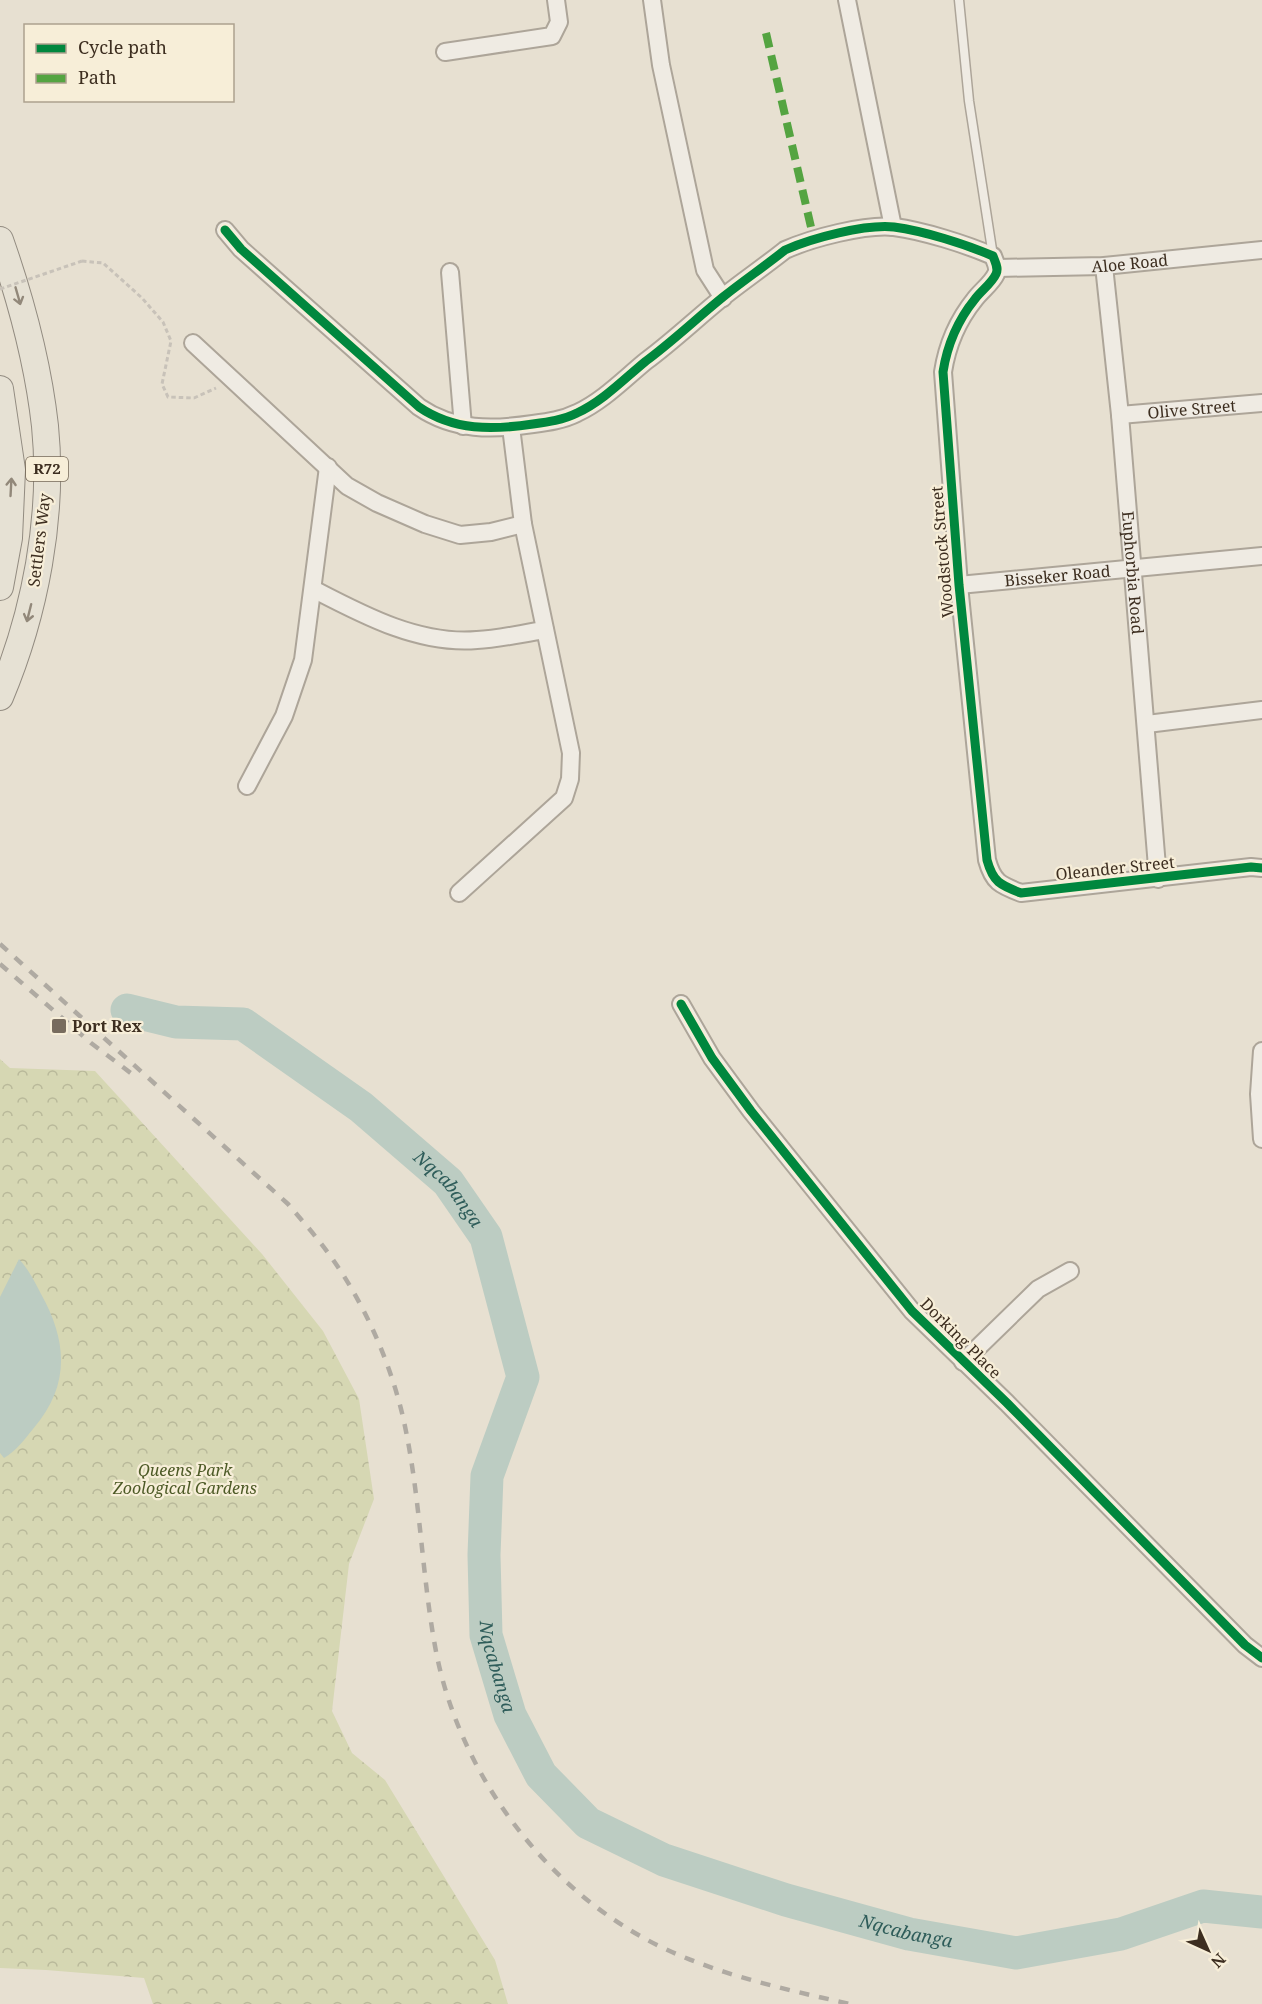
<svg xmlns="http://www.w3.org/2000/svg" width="1262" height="2004" font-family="'Noto Serif',serif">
<defs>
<pattern id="forest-crowns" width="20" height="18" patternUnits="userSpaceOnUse" patternTransform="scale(1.5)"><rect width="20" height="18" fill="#d6d7b3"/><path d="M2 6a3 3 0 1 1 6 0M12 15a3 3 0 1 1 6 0" fill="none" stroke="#b9b99a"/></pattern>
</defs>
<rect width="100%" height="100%" fill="#e7e0d1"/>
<path fill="url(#forest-crowns)" d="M0,1059L10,1068L95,1071L262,1254L323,1331L359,1399L374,1499L349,1564L332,1711L352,1753L385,1780L495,1960L508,2004H153L144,1978L46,1970L0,1968Z"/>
<path fill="#bcccc2" d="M19,1259C29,1270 35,1282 41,1294C68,1342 70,1386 33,1429C24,1440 16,1451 4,1458L0,1453V1297Z"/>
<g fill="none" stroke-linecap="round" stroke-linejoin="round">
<path stroke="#bcccc2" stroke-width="33" id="s1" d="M127,1010L176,1022L243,1024L361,1107L448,1182L486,1237L523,1377L487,1476L484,1555L486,1635L510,1715L541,1775L588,1823L664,1860L786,1900L909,1934L1016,1953L1121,1934L1203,1906L1262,1912"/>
<defs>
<path id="lane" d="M959,0L969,101L993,256"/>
<g id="street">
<path d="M652,0L661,65L705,270L723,298"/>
<path d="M847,0L893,227"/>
<path d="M445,52L552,36L559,22L556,0"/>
<path d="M225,230L241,249L419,407C454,431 493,430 533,424C548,422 563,420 577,413C603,401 624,379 646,361C673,341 697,318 723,297C743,281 765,266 785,250C812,238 865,224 894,227C924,231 965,244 993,256C995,262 999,268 996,274C992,283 981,291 975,299C958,320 947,346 943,372L959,585L987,860C993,882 1000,885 1021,893L1251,867L1262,868"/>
<path id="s2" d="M1104,266L1120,415L1158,879"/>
<path id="s3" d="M998,268L1104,266L1262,250"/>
<path d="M450,272L463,426"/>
<path d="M193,343L347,486L377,503L425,524L460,535L491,532L523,524"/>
<path id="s4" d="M1120,415L1262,403"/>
<path id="s5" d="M959,585L1262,556"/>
<path d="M313,589C363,615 419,645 477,640C500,639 523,633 545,630"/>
<path d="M1147,724L1262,710"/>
<path d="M247,786L284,716L303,660L328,467"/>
<path d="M459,893L564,798L570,779L571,753L523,524L511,427"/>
<path d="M681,1004L712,1058L751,1111L912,1311L1007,1403L1245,1645L1262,1658"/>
<path d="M1262,1051L1259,1094L1262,1139"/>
<path d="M963,1362L1038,1289L1070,1271"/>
</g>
<g id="primary">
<path d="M0,240C21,300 38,363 45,426C54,516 35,614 0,697"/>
<path d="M0,389L12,470L9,538L0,587"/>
</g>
</defs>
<use href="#lane" stroke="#ada599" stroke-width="11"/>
<use href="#street" stroke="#ada599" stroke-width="20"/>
<use href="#primary" stroke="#928b80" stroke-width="28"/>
<path stroke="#c8c2b9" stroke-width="3" stroke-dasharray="4.5 3" stroke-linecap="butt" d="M82,261L103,263L142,298L163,322L171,341L162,384L168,397L194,398L216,388"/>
<use href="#lane" stroke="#efebe3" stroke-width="8"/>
<use href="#street" stroke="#efebe3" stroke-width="16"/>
<use href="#primary" stroke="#e6e1d4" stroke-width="26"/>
<g stroke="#afaaa2" stroke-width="4.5" stroke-dasharray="10 10" stroke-linecap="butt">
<path d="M0,944L288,1204C298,1216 309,1228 319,1241C358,1290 387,1352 402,1413C420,1489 421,1569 435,1646C457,1770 543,1888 657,1945C718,1975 784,1989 850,2004"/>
<path d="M0,964L91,1043L136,1077"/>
</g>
<path stroke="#c8c2b9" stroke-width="3" stroke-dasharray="4.5 3" stroke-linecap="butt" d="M0,289L82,261"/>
<path stroke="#54a441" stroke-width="8" stroke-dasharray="15 8" stroke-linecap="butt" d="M766,33L814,240"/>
<defs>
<g id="cycleway">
<path d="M225,230L241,249L419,407C454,431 493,430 533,424C548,422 563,420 577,413C603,401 624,379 646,361C673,341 697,318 723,297C743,281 765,266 785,250C812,238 865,224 894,227C924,231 965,244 993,256C995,262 999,268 996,274C992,283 981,291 975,299C958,320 947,346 943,372L959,585L987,860C993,882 1000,885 1021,893L1251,867L1262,868"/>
<path d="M681,1004L712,1058L751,1111L912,1311L1007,1403L1245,1645L1262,1658"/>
</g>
</defs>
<use href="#cycleway" stroke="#f7eed8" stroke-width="13"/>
<use href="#cycleway" stroke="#00873e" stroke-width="9"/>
</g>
<defs><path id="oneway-shaft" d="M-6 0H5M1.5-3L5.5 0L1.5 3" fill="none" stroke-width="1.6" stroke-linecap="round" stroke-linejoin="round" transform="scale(1.5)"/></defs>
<g stroke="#92887a">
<use href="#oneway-shaft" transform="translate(18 296) rotate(74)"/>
<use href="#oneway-shaft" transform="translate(11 487) rotate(-87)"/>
<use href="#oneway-shaft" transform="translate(29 613) rotate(104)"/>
</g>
<rect fill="#786c5e" stroke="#f7eed8" stroke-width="2" x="51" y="1018" width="16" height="16" rx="3"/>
<g text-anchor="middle" stroke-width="4.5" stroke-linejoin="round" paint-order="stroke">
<rect fill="#f7eed8" stroke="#756857" stroke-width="1.5" x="26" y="457" width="42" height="24" rx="4.5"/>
<g font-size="15" font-weight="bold" fill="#3d2e20">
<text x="47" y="474">R72</text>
</g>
<g font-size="16" fill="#3d2e20" stroke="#f7eed8">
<text dy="6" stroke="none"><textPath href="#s3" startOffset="132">Aloe Road</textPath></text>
<text dy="6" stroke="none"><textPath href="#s4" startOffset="72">Olive Street</textPath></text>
<text transform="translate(39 540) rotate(-83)" y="6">Settlers Way</text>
<text transform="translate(942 552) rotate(-95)" y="6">Woodstock Street</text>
<text dy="6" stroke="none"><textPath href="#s2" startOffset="308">Euphorbia Road</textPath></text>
<text dy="6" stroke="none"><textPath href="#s5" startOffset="99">Bisseker Road</textPath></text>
<text transform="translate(1115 868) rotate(-6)" y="6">Oleander Street</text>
<text transform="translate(961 1338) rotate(45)" y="6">Dorking Place</text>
</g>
<g font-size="16" font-weight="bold" fill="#3d2e20" stroke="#f7eed8" text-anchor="start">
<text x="72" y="1032">Port Rex</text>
</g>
<g font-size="16" font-style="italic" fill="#4d5a26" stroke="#f7eed8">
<text x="185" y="1476">Queens Park<tspan x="185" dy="18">Zoological Gardens</tspan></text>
</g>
<g font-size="18" font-style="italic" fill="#2f5d5a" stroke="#f7eed8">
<text dy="6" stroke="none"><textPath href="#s1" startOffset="382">Nqcabanga</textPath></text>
<text dy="6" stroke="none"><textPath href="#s1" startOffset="886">Nqcabanga</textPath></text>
<text dy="6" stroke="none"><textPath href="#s1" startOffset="1408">Nqcabanga</textPath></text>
</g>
</g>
<rect x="24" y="24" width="210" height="78" fill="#f7eed8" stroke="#ada18e" stroke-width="1.5"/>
<rect x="36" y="44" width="30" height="9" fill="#00873e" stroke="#ada18e" stroke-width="1.5"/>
<text x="78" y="54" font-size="18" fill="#3d2e20">Cycle path</text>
<rect x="36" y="74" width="30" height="9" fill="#54a441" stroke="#ada18e" stroke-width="1.5"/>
<text x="78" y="84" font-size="18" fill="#3d2e20">Path</text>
<g transform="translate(1208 1950) rotate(135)" stroke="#f7eed8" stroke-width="4.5" paint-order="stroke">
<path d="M0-4.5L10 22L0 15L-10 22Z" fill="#3d2e20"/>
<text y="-9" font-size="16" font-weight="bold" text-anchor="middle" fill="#3d2e20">N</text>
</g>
</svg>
